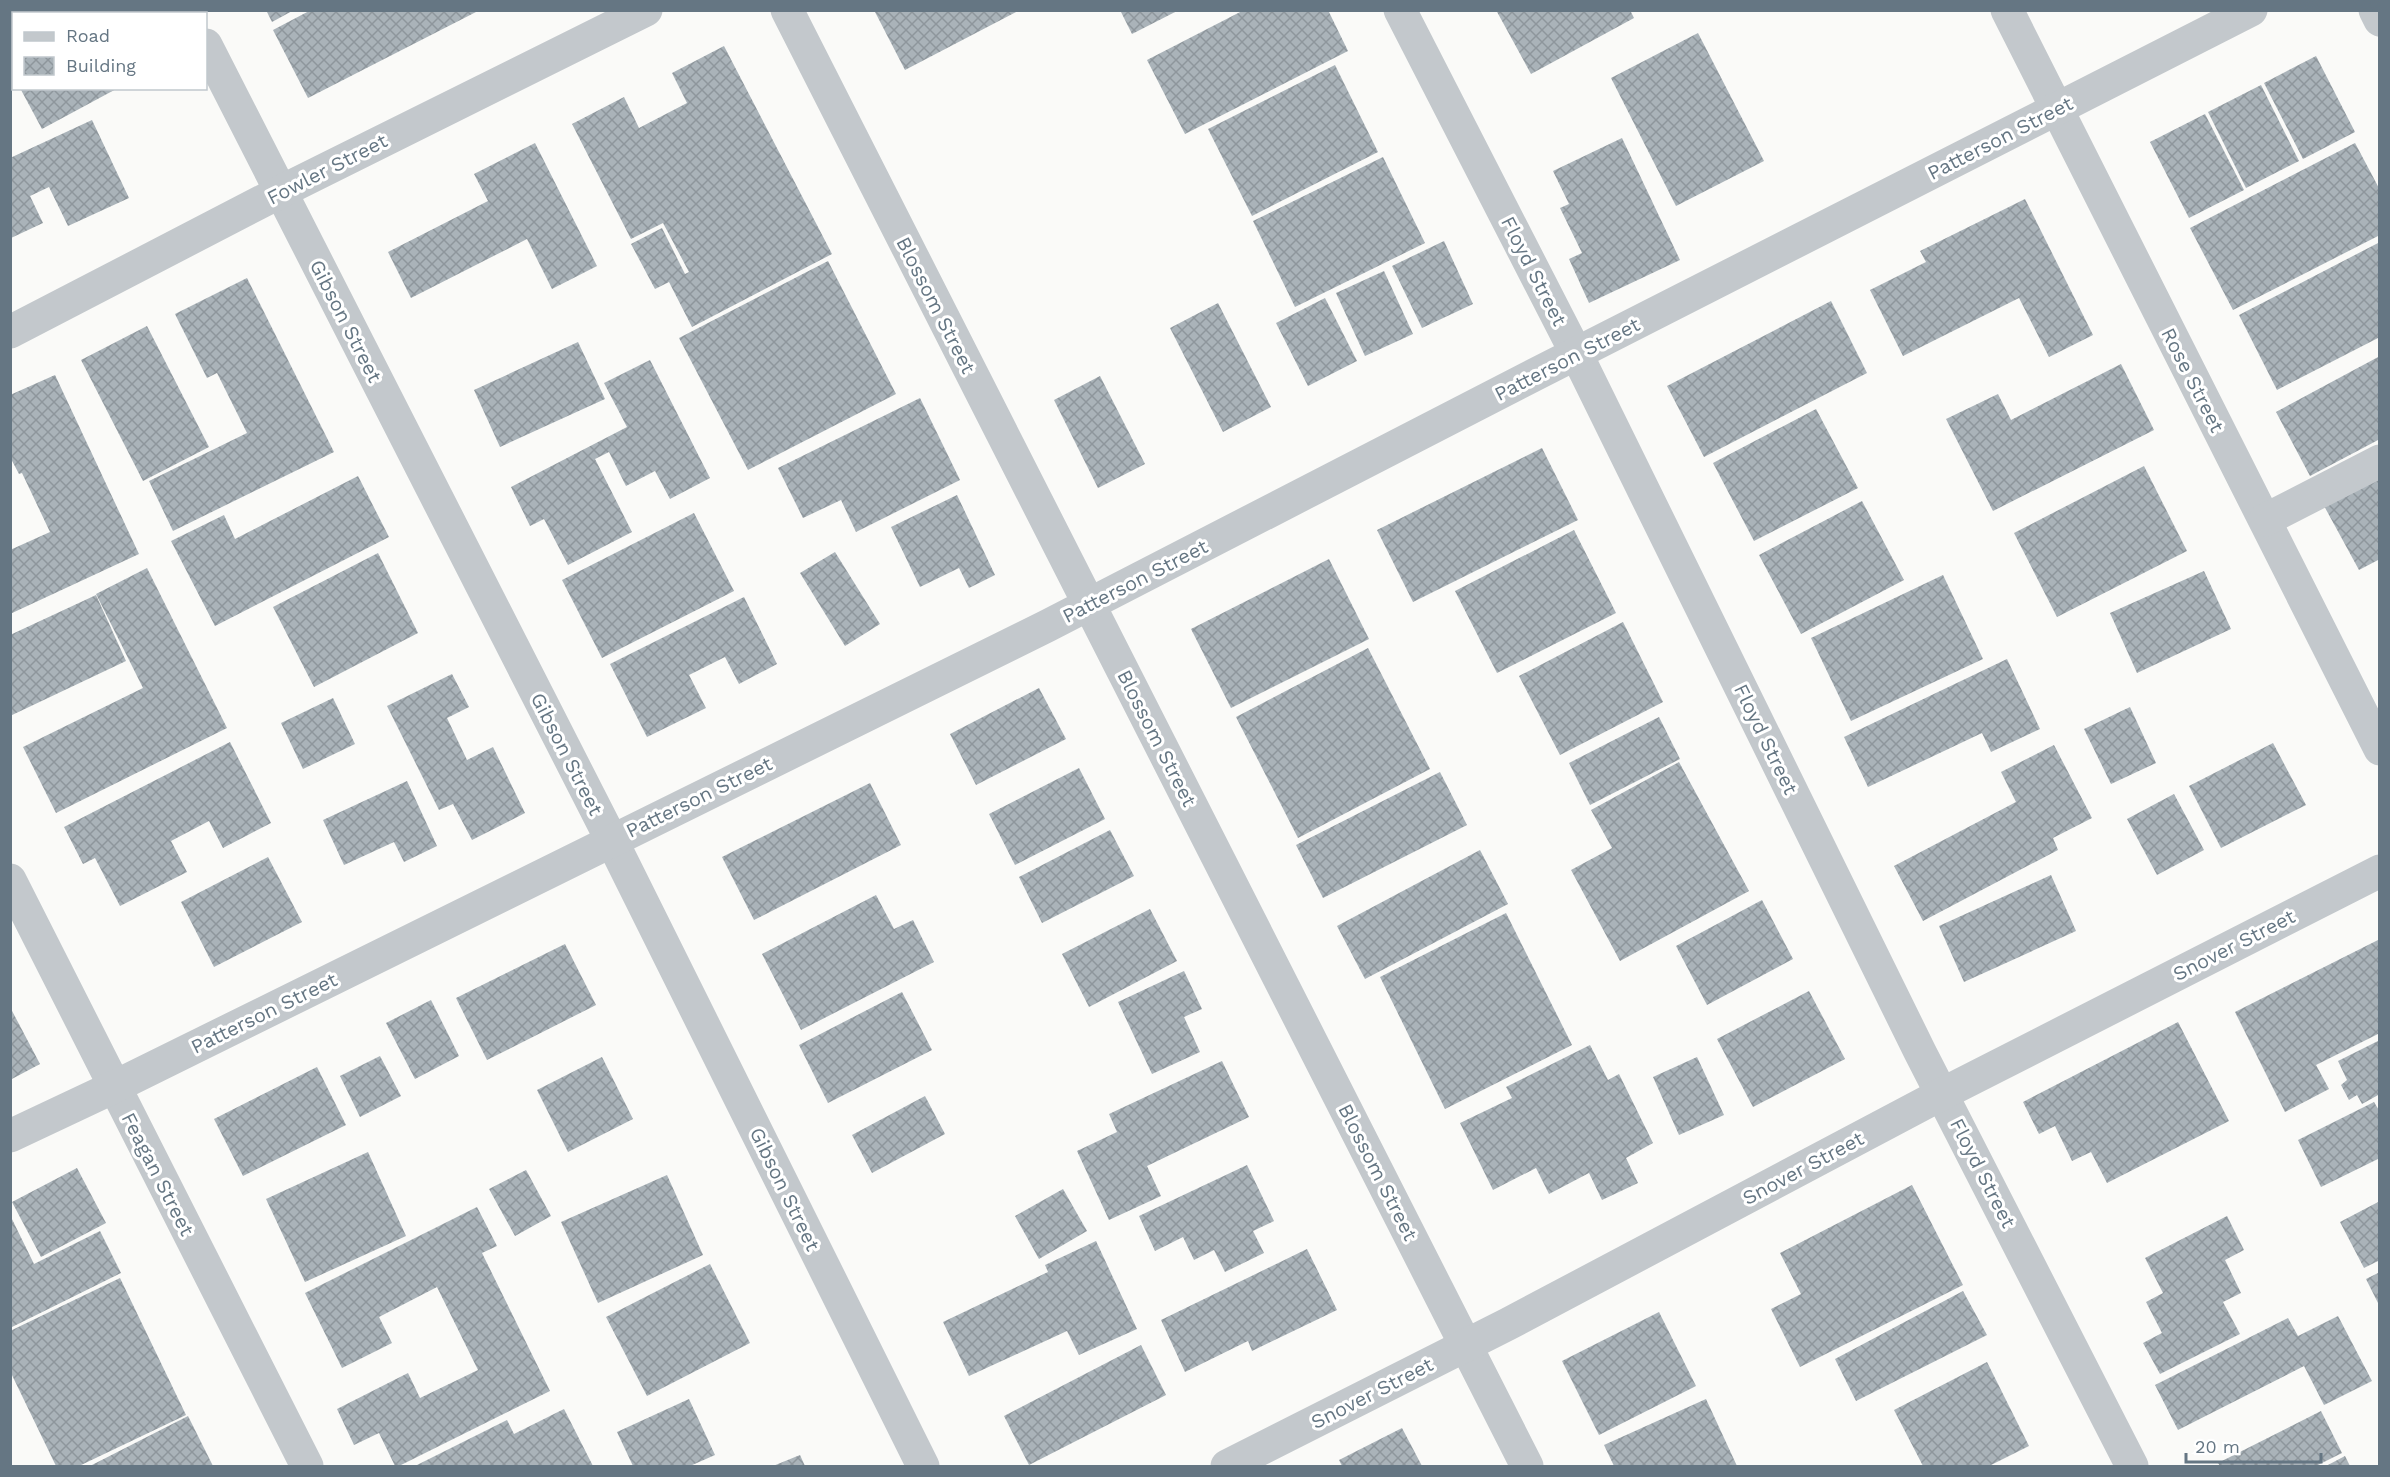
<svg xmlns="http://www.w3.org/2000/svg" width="2390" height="1477" font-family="'Work Sans',sans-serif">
<defs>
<pattern id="building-cross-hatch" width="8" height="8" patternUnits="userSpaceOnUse" patternTransform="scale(1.5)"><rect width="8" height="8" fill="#aab3b9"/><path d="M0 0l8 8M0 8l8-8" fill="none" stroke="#8e969c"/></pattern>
</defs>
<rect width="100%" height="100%" fill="#fafaf8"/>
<g fill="url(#building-cross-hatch)">
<path d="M266,10H294L272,22Z"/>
<path d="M311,10H475L476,12L308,98L273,30Z"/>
<path d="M874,10H1020L905,70Z"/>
<path d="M1120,10H1179L1132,34Z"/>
<path d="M1244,10H1328L1348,51L1185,134L1147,60Z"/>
<path d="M1496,10H1630L1634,18L1531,74Z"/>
<path d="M1698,33L1764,161L1676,206L1611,78Z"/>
<path d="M724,46L832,254L692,327L669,282L655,289L631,244L662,228L685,274L689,272L663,223L631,239L572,124L624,97L639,128L687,103L672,73Z"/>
<path d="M14,51V76L10,70V53Z"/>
<path d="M2316,56L2355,132L2303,159L2264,83Z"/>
<path d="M1335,65L1378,152L1252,216L1208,129Z"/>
<path d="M2261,85L2299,161L2246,188L2208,112Z"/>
<path d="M20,88H118L42,129Z"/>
<path d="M2205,114L2244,190L2189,218L2150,142Z"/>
<path d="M92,120L129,198L68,226L49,187L30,196L43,223L11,238L10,158Z"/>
<path d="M1622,138L1680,260L1589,303L1569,259L1582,253L1560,208L1569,204L1553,171Z"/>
<path d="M535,143L597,266L552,289L527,239L411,298L388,252L488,201L474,174Z"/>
<path d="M2355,143L2380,190V235L2233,310L2190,228Z"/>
<path d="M1383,157L1425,243L1295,307L1253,221Z"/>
<path d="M2025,199L2093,335L2049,357L2019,298L1903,356L1870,290L1926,262L1920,251Z"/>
<path d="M1444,241L1473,304L1422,328L1392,266Z"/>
<path d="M2380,242V337L2277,390L2239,315Z"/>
<path d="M828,261L896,394L748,470L679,338Z"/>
<path d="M1384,271L1413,334L1365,356L1336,293Z"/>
<path d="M247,278L334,452L173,531L149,481L247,433L217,373L207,378L175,314Z"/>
<path d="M1325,298L1357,361L1308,386L1276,323Z"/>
<path d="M1831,301L1867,373L1704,457L1667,386Z"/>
<path d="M1218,303L1271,407L1223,432L1170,328Z"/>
<path d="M147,326L209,447L143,481L81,360Z"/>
<path d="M578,342L605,399L500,447L474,390Z"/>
<path d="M2380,356V439L2310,476L2276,412Z"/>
<path d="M650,360L710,478L670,499L655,471L626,486L609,452L595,459L632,532L568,565L544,519L530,526L511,487L627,427L604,383Z"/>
<path d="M2121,364L2154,430L1993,511L1946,419L1998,394L2011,420Z"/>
<path d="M55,375L139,554L10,614V550L50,532L22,473L19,474L10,457V395Z"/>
<path d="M1100,376L1145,464L1098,488L1054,400Z"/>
<path d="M920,398L960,480L856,532L841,500L803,518L778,468Z"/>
<path d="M1816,409L1858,488L1754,541L1713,463Z"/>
<path d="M1542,448L1578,520L1413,602L1377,530Z"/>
<path d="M2144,466L2187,551L2057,617L2014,533Z"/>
<path d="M2380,473V559L2359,570L2323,504Z"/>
<path d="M358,476L389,537L215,626L171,541L224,515L235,539Z"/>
<path d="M957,495L995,575L969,588L959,568L920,587L891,527Z"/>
<path d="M1862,501L1904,580L1801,634L1759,555Z"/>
<path d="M694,513L734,591L602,658L562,580Z"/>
<path d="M1574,530L1616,613L1497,673L1455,591Z"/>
<path d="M835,552L880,624L845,646L800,573Z"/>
<path d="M378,553L418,633L314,687L273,607Z"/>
<path d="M1329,559L1369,639L1231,708L1191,629Z"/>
<path d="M147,568L227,728L56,813L23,747L143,688L96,594Z"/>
<path d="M2204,571L2231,629L2137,673L2110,613Z"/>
<path d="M1943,575L1983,659L1851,721L1811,638Z"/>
<path d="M96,595L126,661L10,716V635Z"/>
<path d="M744,597L777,664L739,684L725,657L689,675L706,708L647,737L610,664Z"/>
<path d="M1623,622L1663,702L1560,755L1519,676Z"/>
<path d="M1368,648L1430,769L1298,838L1236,717Z"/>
<path d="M2007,659L2040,729L1991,752L1982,733L1868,787L1844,737Z"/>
<path d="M452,674L469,707L447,718L467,760L493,747L525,813L472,840L453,804L439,810L387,706Z"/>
<path d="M1039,688L1066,739L976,785L950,734Z"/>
<path d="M333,698L355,744L303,769L281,723Z"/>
<path d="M2130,707L2156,763L2111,784L2084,729Z"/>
<path d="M1659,717L1680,759L1590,805L1569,763Z"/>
<path d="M230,742L271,823L223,848L209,821L171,841L187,872L120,906L95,858L83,864L64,827Z"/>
<path d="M2273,743L2306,805L2221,848L2189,786Z"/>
<path d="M2054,745L2092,818L2053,838L2058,850L1923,921L1894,866L2016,802L2001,772Z"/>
<path d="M1679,762L1749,891L1620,961L1571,870L1612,848L1591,810Z"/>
<path d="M1079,768L1105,819L1015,865L989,814Z"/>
<path d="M1440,772L1467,825L1323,898L1296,845Z"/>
<path d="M407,781L437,846L404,862L394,842L344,865L323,820Z"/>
<path d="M870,783L901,845L754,920L722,857Z"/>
<path d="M2174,794L2204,850L2157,875L2127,819Z"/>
<path d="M1110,830L1134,876L1042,923L1019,877Z"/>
<path d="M1480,850L1508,904L1365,979L1337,926Z"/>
<path d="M268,857L302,922L214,967L181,902Z"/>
<path d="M2051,875L2076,931L1964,982L1939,926Z"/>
<path d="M876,895L894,929L913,920L934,962L801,1030L762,954Z"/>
<path d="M1762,900L1793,959L1707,1005L1676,946Z"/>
<path d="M1150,909L1177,961L1089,1007L1062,954Z"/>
<path d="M1506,913L1572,1045L1445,1109L1380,977Z"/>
<path d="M2380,939V1033L2316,1065L2329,1089L2285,1112L2235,1012Z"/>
<path d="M565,944L596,1005L487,1060L456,998Z"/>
<path d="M1184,971L1202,1009L1184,1017L1200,1052L1152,1074L1118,1002Z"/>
<path d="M1809,991L1845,1059L1753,1107L1717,1039Z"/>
<path d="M902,992L932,1050L828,1103L799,1045Z"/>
<path d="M431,1000L459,1056L415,1079L386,1023Z"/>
<path d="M10,1007L40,1064L10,1080Z"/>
<path d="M2178,1022L2229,1121L2107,1183L2091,1152L2072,1161L2055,1126L2039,1134L2023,1102Z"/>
<path d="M2380,1040V1094L2362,1104L2357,1095L2349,1100L2341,1085L2347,1080L2338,1061Z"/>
<path d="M1590,1045L1608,1080L1619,1074L1653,1143L1626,1158L1638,1183L1602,1200L1589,1173L1549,1194L1536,1168L1493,1190L1460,1123L1512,1098L1506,1087Z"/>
<path d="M380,1056L401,1096L360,1117L340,1076Z"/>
<path d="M602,1057L633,1119L568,1152L537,1090Z"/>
<path d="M1697,1057L1724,1115L1679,1135L1653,1077Z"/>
<path d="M1222,1061L1249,1117L1147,1166L1161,1196L1109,1220L1077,1151L1117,1132L1109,1114Z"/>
<path d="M317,1067L346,1125L243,1176L214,1119Z"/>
<path d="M925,1096L945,1134L872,1173L852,1135Z"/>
<path d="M2374,1102L2380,1112V1158L2321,1187L2298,1140Z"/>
<path d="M368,1152L406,1236L305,1282L266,1199Z"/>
<path d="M1247,1165L1274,1221L1253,1231L1264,1253L1225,1272L1214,1250L1194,1260L1183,1237L1155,1251L1139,1216Z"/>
<path d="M77,1168L106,1223L41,1257L12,1202Z"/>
<path d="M526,1170L551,1216L515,1236L489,1189Z"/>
<path d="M667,1175L703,1255L598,1303L561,1222Z"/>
<path d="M1912,1185L1963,1285L1800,1367L1771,1309L1801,1294L1780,1253Z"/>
<path d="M1063,1189L1087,1231L1039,1259L1015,1216Z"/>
<path d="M2380,1201V1260L2364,1268L2340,1222Z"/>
<path d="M477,1207L497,1246L482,1253L550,1391L399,1466H395L379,1433L354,1445L337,1409L408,1373L420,1398L478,1370L437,1287L379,1317L392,1343L342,1368L305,1293Z"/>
<path d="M10,1215L34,1264L100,1231L121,1273L10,1328Z"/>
<path d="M2227,1216L2244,1250L2225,1260L2241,1293L2223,1302L2240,1334L2160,1374L2143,1343L2162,1333L2146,1302L2163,1293L2145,1258Z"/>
<path d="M1096,1241L1137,1329L1079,1355L1067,1331L969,1376L943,1322L1048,1272L1045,1265Z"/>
<path d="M1307,1249L1337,1310L1252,1351L1248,1341L1185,1372L1161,1320Z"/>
<path d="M710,1264L750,1343L647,1396L606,1317Z"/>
<path d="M2380,1272V1307L2366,1279Z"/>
<path d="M120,1278L186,1415L79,1466H56L10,1371V1331Z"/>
<path d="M1963,1291L1987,1335L1856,1401L1835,1359Z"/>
<path d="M1659,1312L1696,1386L1599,1435L1562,1361Z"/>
<path d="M2338,1316L2372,1381L2324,1405L2304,1366L2178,1430L2155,1385L2288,1318L2298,1336Z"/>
<path d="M1141,1345L1166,1395L1029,1465L1004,1416Z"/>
<path d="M1987,1362L2029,1446L1989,1466H1923L1894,1410Z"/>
<path d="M689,1399L715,1455L690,1466H633L617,1432Z"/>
<path d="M1706,1399L1737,1466H1614L1604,1445Z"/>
<path d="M564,1409L593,1466H415L507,1420L514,1434Z"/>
<path d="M2321,1411L2342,1453L2316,1466H2220L2218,1463Z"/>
<path d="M188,1416L213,1466H90Z"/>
<path d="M1402,1428L1422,1466H1342L1339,1460Z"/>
<path d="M800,1455L805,1466H773Z"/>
<path d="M2345,1456L2350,1466H2326Z"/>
</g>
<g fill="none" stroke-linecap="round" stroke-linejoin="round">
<g stroke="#c3c8cc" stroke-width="33">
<path d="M188,10L190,14"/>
<path d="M787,10L1527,1466"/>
<path d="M1400,10L1576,353L1920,1052L2132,1466"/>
<path d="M2007,10L2380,749"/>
<path d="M2375,10L2380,20"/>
<path d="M206,45L612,841L923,1466"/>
<path d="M10,332L280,192L646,10"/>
<path d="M2265,520L2380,461"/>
<path d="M10,880L307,1466"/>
<path d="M10,1136L114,1087L1047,626L1534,375L2251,10"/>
<path d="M1227,1466L1508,1324L1942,1094L2380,871"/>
</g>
</g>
<g text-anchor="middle" stroke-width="6" stroke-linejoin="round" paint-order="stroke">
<g font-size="20" fill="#657683" stroke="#fff">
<text transform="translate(2000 138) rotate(-27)" y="7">Patterson Street</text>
<text transform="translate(327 169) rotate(-27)" y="7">Fowler Street</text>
<text transform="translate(1534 271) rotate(63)" y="7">Floyd Street</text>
<text transform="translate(936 305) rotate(63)" y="7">Blossom Street</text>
<text transform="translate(346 321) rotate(63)" y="7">Gibson Street</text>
<text transform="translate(1567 359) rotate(-27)" y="7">Patterson Street</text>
<text transform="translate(2193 380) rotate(63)" y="7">Rose Street</text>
<text transform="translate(1135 581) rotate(-27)" y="7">Patterson Street</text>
<text transform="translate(1157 738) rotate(63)" y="7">Blossom Street</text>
<text transform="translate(1766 739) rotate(64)" y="7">Floyd Street</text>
<text transform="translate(567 754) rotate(63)" y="7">Gibson Street</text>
<text transform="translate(699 797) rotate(-26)" y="7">Patterson Street</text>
<text transform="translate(2234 945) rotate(-27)" y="7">Snover Street</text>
<text transform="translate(264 1013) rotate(-26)" y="7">Patterson Street</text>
<text transform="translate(1803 1168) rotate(-28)" y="7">Snover Street</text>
<text transform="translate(1378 1172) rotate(63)" y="7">Blossom Street</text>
<text transform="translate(1983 1173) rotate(63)" y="7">Floyd Street</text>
<text transform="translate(158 1174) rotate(63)" y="7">Feagan Street</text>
<text transform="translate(785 1189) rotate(64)" y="7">Gibson Street</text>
<text transform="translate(1372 1393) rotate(-27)" y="7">Snover Street</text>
</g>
</g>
<rect width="2390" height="1477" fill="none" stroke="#657683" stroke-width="24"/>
<rect x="12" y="12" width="195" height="78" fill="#ffffff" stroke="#c1c8cd" stroke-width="1.5"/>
<rect x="24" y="32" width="30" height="9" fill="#c3c8cc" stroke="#c1c8cd" stroke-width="1.5"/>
<text x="66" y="42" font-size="18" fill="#657683">Road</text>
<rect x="24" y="57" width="30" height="18" fill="url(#building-cross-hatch)" stroke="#c1c8cd" stroke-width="1.5"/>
<text x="66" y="72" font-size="18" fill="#657683">Building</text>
<path d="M2186 1453v9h135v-9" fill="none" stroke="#657683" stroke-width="3"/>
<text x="2195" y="1453" font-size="18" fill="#657683" stroke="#ffffff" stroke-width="4.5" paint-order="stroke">20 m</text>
</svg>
